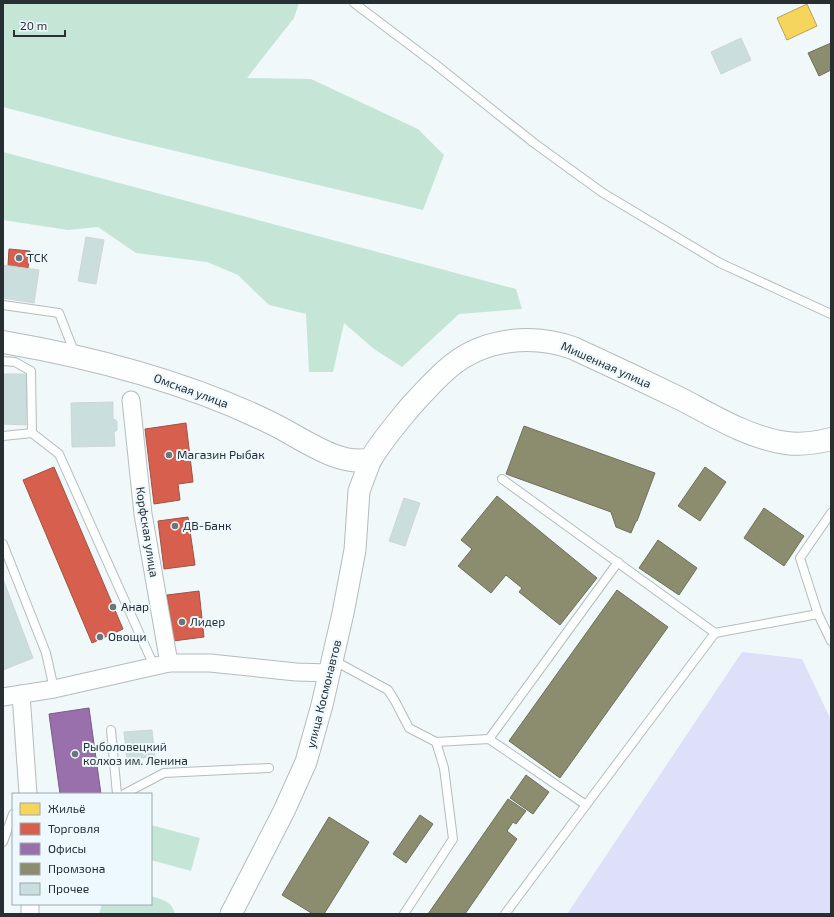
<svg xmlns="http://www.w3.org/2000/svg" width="834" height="917" font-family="'Exo 2',sans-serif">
<rect width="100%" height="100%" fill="#f1f8fa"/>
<g fill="#c5e6d7">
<path d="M3,3H299L294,18L247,78L311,79L418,129L444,155L423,210L125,139L3,107Z"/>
<path d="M3,152L516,289L522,309L459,314L402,367L374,349L344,323L333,372H309L306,314L269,305L238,275L207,262L136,253L98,227L68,230L3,220Z"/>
<path d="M151,825L200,838L191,871L151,860Z"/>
<path d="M151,896C163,900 172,901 175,914H99L102,904H151Z"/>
</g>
<path fill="#dedff9" d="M742,652L802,659L831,720V914H567Z"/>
<path fill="#f6d55c" stroke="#b8a34f" d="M807,4L817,26L787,40L777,18Z"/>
<g fill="#d6604d" stroke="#a25145">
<path d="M9,249L30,251L28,268L8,266Z"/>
<path d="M186,423L193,482L178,484L180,500L154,504L145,429Z"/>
<path d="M54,467L123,629L92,643L23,480Z"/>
<path d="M188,517L195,565L164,569L158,521Z"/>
<path d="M199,591L204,637L173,641L167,595Z"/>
</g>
<path fill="#9970ab" stroke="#775c87" d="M89,708L101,794H60L49,714Z"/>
<g fill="#8c8c6e" stroke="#6e705c">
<path d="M831,43V70L819,76L808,53Z"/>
<path d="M524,426L655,473L637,521H636L631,533L616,527L611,512L506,474Z"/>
<path d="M705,467L726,482L700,521L678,506Z"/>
<path d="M497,496L597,578L560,625L519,592L522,588L506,575L491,593L458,566L472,549L461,540Z"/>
<path d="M764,508L804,536L784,566L744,538Z"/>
<path d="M658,540L697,568L679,595L639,568Z"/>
<path d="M617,590L668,627L560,778L509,741Z"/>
<path d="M526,775L549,792L533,814L510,798Z"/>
<path d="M508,799L526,811L516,824L513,822L507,831L517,839L465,914H428Z"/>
<path d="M420,815L433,824L406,863L393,854Z"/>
<path d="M329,817L369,842L324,914H313L282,895Z"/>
</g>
<g fill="#cadede" stroke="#ced5d6">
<path d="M741,38L751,60L721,74L711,52Z"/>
<path d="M86,237L104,240L96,284L78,281Z"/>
<path d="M3,265L39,270L34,303L3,298Z"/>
<path d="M3,374H27L26,425L3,424Z"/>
<path d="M113,402V419L117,421V430L114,432L115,446L72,447L71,403Z"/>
<path d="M404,498L420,503L405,546L389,541Z"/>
<path d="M3,579L33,658L3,670Z"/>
<path d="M152,730L155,757L127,759L124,732Z"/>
</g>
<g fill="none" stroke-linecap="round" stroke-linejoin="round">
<defs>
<g id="service">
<path d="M354,3L435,64L534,143L603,193L720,263L831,314"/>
<path d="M3,305L59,313L75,354"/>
<path d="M3,361L15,362L31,371L32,433"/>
<path d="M3,436L32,433L59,454L154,666"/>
<path d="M502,479L715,633L586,805"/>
<path d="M3,544L46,653L54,689"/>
<path d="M818,614L800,558L831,513"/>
<path d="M715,633L818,614L831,641"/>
<path d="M333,660L388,690L395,701L409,728L436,742L489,739L586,805L505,914"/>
<path d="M111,730L117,794"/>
<path d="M489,739L618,562"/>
<path d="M124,794L164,773L269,768"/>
<path d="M3,842L13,814"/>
<path d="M404,914L453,839L444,768L436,742"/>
</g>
<g id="minor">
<path d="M131,400L143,514L169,663"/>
<path d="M21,694L28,794"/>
<path d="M3,697L54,689L169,663H210L296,672L330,673"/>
<path d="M30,914V904"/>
</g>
<path id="tertiary" d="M231,914L284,811L306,762L322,705L343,613L355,550L359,491L371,459"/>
<path id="secondary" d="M3,342C96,358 188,382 273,424C300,437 340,468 371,459C382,440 397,423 411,406C424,392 437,377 452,365C486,338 533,334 573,348C610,365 646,382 683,400C715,417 750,438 786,443C801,445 816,443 831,439"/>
</defs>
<use href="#service" stroke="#b4bcbe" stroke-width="10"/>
<use href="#minor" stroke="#b4bcbe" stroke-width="19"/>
<use href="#tertiary" stroke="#b4bcbe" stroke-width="23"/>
<use href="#secondary" stroke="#b4bcbe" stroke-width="24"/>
<use href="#service" stroke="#fdfefe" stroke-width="8"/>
<use href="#minor" stroke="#fdfefe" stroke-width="17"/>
<use href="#tertiary" stroke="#fdfefe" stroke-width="21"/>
<use href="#secondary" stroke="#fdfefe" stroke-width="22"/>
</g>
<g fill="#6e7578" stroke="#edf9fe" stroke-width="1.5">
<circle cx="19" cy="258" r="4"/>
<circle cx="169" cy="455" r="4"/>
<circle cx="175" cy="526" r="4"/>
<circle cx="113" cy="607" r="4"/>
<circle cx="182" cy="622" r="4"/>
<circle cx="100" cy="637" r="4"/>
<circle cx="75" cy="754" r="4"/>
</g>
<g text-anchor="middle" stroke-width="4" stroke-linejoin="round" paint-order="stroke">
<g font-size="12" fill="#272f32" stroke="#edf9fe" text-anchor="start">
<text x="27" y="262">TCK</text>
<text x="177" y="459">Магазин Рыбак</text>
<text x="183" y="530">ДВ-Банк</text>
<text x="121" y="611">Анар</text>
<text x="190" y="626">Лидер</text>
<text x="108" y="641">Овощи</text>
<text x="83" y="751">Рыболовецкий<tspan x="83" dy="14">колхоз им. Ленина</tspan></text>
</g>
<g font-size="12" fill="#272f32" stroke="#edf9fe">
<text transform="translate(606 365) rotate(24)" y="4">Мишенная улица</text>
<text transform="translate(191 391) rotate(20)" y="4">Омская улица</text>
<text transform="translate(147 532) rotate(81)" y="4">Корфская улица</text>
<text transform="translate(324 694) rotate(-76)" y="4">улица Космонавтов</text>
</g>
</g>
<rect width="834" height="917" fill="none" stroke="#272f32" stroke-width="8"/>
<rect x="12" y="793" width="140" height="112" fill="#edf9fe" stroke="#9ea8ac"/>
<rect x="20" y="803" width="20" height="12" fill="#f6d55c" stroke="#9ea8ac"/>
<text x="48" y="813" font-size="12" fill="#272f32">Жильё</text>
<rect x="20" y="823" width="20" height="12" fill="#d6604d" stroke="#9ea8ac"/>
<text x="48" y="833" font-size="12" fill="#272f32">Торговля</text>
<rect x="20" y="843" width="20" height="12" fill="#9970ab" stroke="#9ea8ac"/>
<text x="48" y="853" font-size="12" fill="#272f32">Офисы</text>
<rect x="20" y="863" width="20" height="12" fill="#8c8c6e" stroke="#9ea8ac"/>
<text x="48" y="873" font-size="12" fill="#272f32">Промзона</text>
<rect x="20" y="883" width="20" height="12" fill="#cadede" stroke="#9ea8ac"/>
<text x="48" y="893" font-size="12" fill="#272f32">Прочее</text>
<path d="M14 30v6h51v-6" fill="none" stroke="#272f32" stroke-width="2"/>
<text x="20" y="30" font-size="12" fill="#272f32" stroke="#edf9fe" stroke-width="3" paint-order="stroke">20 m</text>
</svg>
